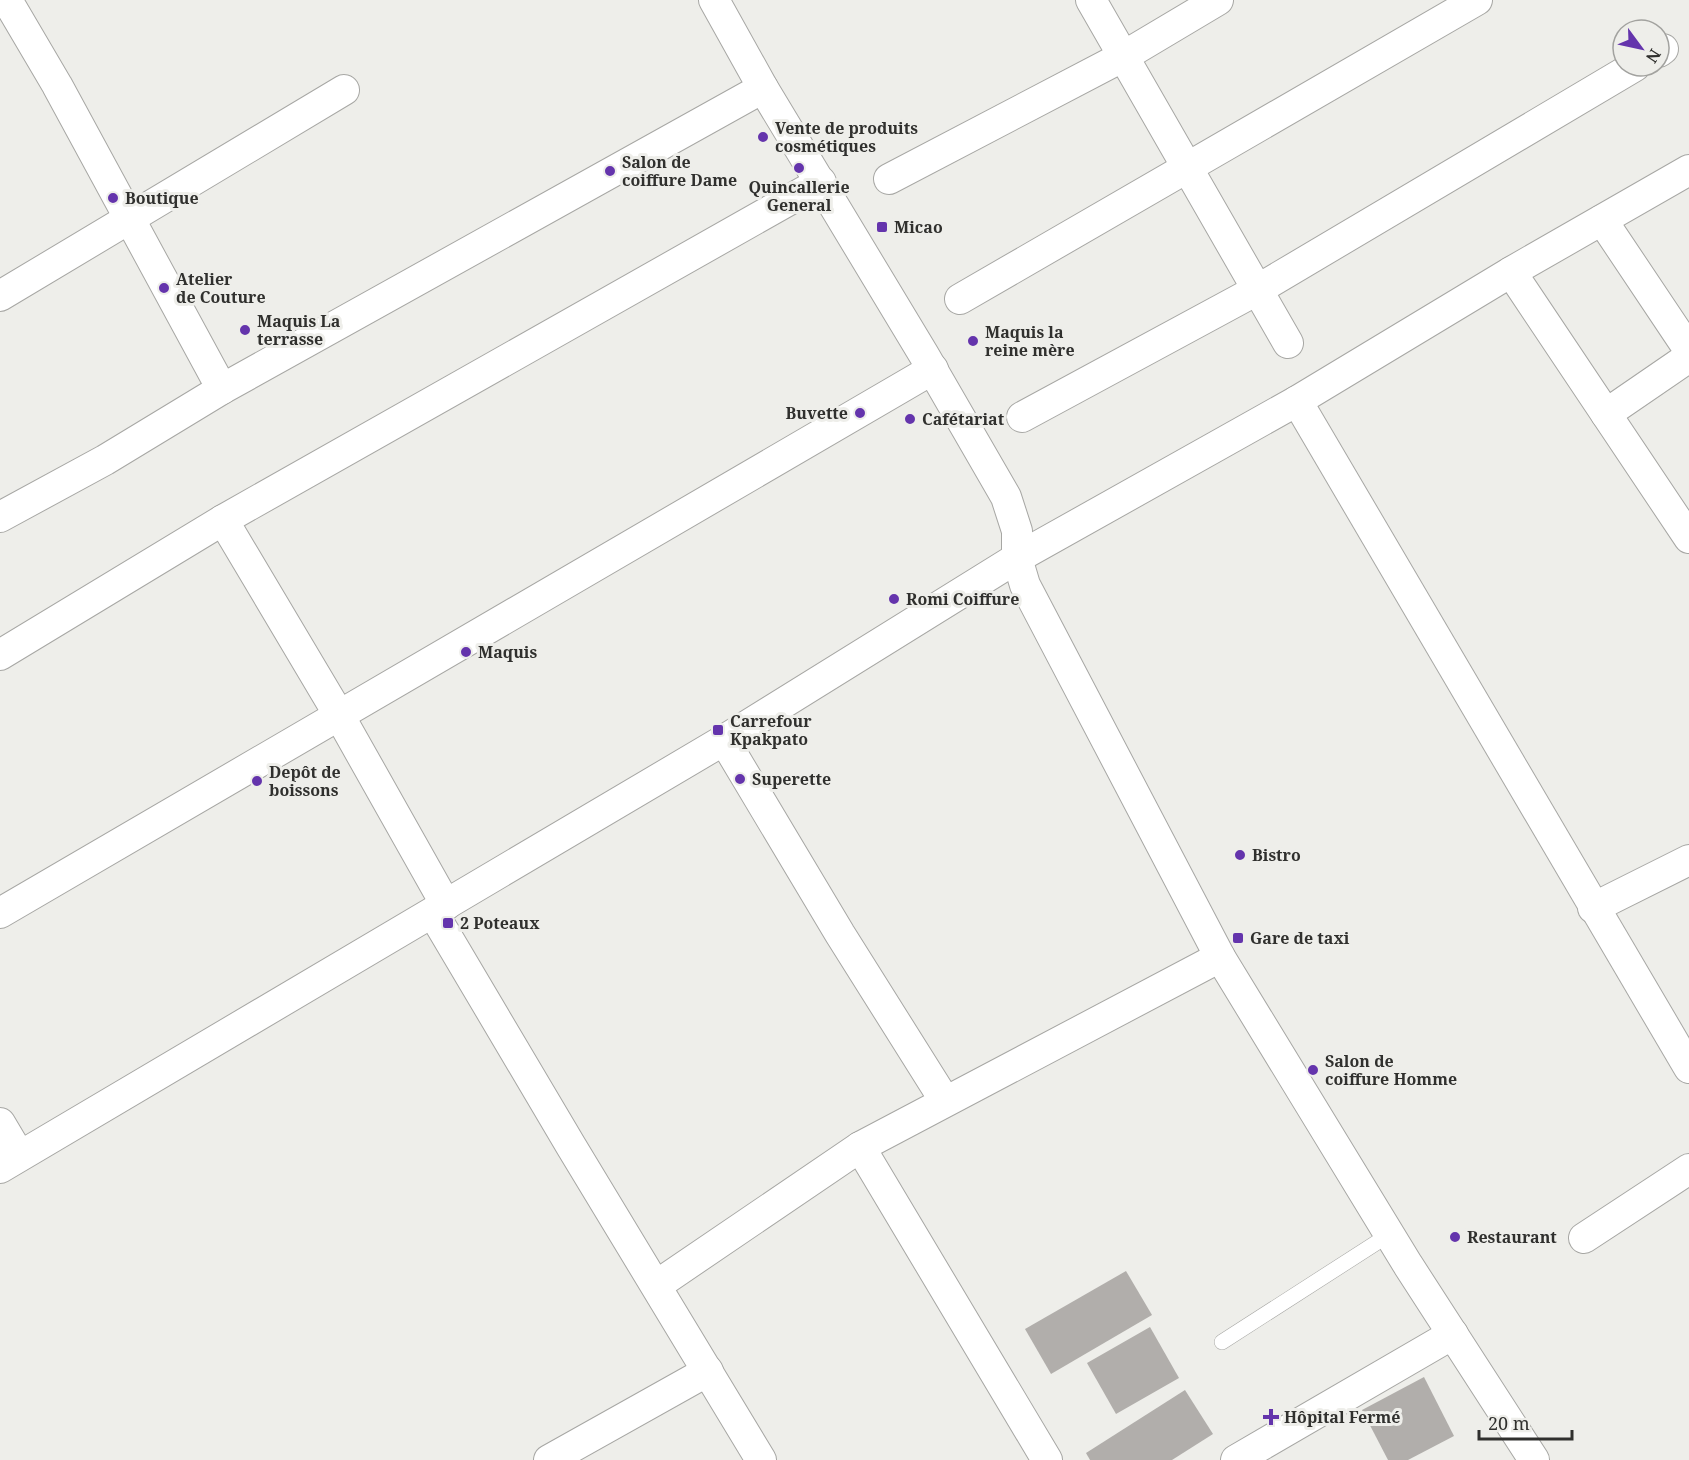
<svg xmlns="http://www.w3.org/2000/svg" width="1689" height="1460" font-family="'Noto Serif',serif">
<rect width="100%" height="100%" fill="#eeeeea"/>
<g fill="#b1aeab">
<path d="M1126,1271L1152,1315L1051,1374L1025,1329Z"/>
<path d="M1150,1327L1179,1378L1116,1414L1087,1363Z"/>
<path d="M1424,1377L1454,1436L1408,1460H1388L1362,1410Z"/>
<path d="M1185,1390L1213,1434L1172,1460H1090L1086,1453Z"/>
</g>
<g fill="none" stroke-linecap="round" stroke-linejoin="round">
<defs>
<path id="service" d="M1222,1342L1390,1234"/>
<g id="minor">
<path d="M7,0L57,85L222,389"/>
<path d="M714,0L763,88L924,355L1006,497L1017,531V558L1025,585L1220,957L1408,1265L1534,1460"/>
<path d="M1091,0L1288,343"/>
<path d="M1659,52L1663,49"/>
<path d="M889,179L1124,56L1218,0"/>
<path d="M1602,220L1689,350"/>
<path d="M1511,272L1689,538"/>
<path d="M0,296L344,90"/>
<path d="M960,299L1477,0"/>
<path d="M1297,401L1689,1068"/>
<path d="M1606,414L1689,357"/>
<path d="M1022,417L1257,290L1635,66"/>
<path d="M0,517L105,460L222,389L763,88"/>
<path d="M223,520L339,715L446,905"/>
<path d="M0,655L223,520L821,182"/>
<path d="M724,740L840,934L945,1101"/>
<path d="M1593,908L1689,860"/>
<path d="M0,913L933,369"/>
<path d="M433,913L571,1146L761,1460"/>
<path d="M0,1123L19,1155"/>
<path d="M860,1147L1047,1460"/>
<path d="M0,1168L724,740L1017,558L1297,401L1511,272L1689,170"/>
<path d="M1584,1238L1689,1169"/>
<path d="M657,1285L860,1147L1220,957"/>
<path d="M549,1460L708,1371"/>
<path d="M1236,1460L1453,1334"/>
</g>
</defs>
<use href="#service" stroke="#a7a7a4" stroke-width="16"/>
<use href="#minor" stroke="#a7a7a4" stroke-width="32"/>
<use href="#service" stroke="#fff" stroke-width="15"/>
<use href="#minor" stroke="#fff" stroke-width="30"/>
</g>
<g fill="#6434ac" stroke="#eeeeea" stroke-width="2">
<circle cx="763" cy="137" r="6"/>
<circle cx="799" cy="168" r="6"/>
<circle cx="610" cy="171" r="6"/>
<circle cx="113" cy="198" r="6"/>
<rect x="876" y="221" width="12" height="12" rx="3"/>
<circle cx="164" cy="288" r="6"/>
<circle cx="245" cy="330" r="6"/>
<circle cx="973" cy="341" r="6"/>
<circle cx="860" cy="413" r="6"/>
<circle cx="910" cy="419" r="6"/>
<circle cx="894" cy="599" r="6"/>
<circle cx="466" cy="652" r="6"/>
<rect x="712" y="724" width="12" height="12" rx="3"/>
<circle cx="740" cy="779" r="6"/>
<circle cx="257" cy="781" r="6"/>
<circle cx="1240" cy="855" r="6"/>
<rect x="442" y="917" width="12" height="12" rx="3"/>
<rect x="1232" y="932" width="12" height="12" rx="3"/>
<circle cx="1313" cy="1070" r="6"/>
<circle cx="1455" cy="1237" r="6"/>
<path d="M1268 1408h6v6h6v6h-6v6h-6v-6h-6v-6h6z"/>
</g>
<g text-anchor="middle" stroke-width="6" stroke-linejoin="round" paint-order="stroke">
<g font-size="16" font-weight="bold" fill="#30302e" stroke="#eeeeea" text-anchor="start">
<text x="775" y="134">Vente de produits<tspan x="775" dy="18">cosmétiques</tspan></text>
<text x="622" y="168">Salon de<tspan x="622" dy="18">coiffure Dame</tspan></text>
<text x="799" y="193" text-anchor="middle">Quincallerie<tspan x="799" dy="18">General</tspan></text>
<text x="125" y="204">Boutique</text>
<text x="894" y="233">Micao</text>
<text x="176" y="285">Atelier<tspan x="176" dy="18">de Couture</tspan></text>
<text x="257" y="327">Maquis La<tspan x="257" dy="18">terrasse</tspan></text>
<text x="985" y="338">Maquis la<tspan x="985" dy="18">reine mère</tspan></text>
<text x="848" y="419" text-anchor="end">Buvette</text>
<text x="922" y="425">Cafétariat</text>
<text x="906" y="605">Romi Coiffure</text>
<text x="478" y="658">Maquis</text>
<text x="730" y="727">Carrefour<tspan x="730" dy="18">Kpakpato</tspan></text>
<text x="269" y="778">Depôt de<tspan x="269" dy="18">boissons</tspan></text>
<text x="752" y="785">Superette</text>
<text x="1252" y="861">Bistro</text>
<text x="460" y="929">2 Poteaux</text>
<text x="1250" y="944">Gare de taxi</text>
<text x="1325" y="1067">Salon de<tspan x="1325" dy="18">coiffure Homme</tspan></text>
<text x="1467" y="1243">Restaurant</text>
<text x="1284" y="1423">Hôpital Fermé</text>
</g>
</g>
<g transform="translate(1641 48) rotate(123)"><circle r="28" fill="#eeeeea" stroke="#a2a29f" stroke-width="1.5"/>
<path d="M0-4.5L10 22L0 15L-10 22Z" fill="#6434ac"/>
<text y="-9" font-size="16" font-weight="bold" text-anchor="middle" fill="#30302e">N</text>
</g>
<path d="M1479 1430v9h93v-9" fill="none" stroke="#30302e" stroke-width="3"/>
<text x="1488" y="1430" font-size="18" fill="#30302e" stroke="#eeeeea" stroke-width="4.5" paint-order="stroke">20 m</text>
</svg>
